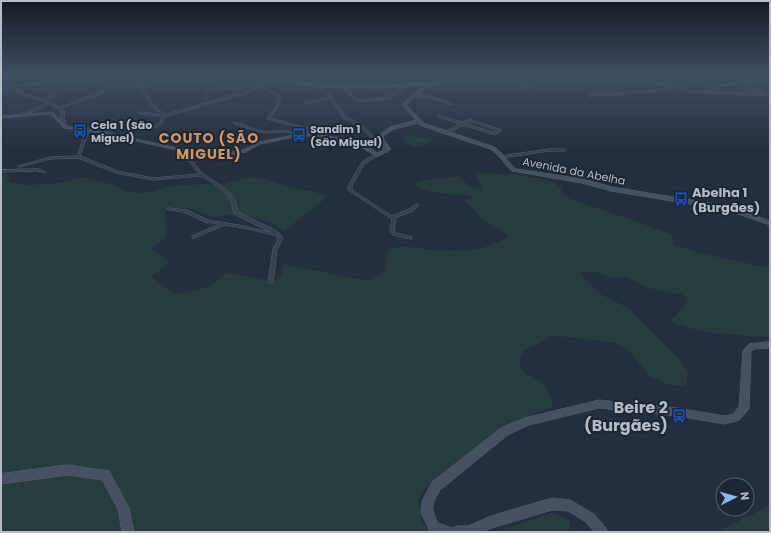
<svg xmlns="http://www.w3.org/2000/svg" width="771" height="533" font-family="Poppins,sans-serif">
<rect width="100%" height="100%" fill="#242f3e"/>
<g fill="#263c3f">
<path d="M123,75H195L196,78L189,83L145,88L142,81H139L142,91L141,92L116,94L107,92L106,89L122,79L124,76Z"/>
<path d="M404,135L434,139C421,147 417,150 404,141Z"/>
<path d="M476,173L517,175L552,181L563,189L560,191L570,199L672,234L674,245L699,253L770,268V338C737,334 700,335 670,321L680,311L688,301L683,294L648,288L627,277L612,278L592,271L580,273L600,294L628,308L678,358L688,372L686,385L680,386L670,385L651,377L627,349L617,344L608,342L559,336H548L542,342L523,351L519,362L524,373C543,381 550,386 553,407L518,419L485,440L424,490L418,502L422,522L432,532H1V176L5,174L11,176L7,182L29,185L59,183L82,177L111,184L127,192L142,193L151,192L175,185L224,184L254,176L298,189L313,191L327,197L284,231L272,223L244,215H225L212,217L187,207L165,211L168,231L163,240L151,249L170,262L151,277L175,294L210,287L226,272L274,282L282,274L283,264L369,281L384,272L389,249C405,245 415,248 432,250C456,253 489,251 509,236L479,216L464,200L475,197C458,193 428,195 415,185L418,181L459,176L468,185L482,189L478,180Z"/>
<path d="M770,505V532H717Z"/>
<path d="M552,513L570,520L569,532H496Z"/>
</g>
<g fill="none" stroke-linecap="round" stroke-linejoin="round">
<defs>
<g id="street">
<path d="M86,75H88L89,76L14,87L25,94L43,99L56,94V96L46,100L59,107L69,104L98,92L106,90V92L71,105L61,108L65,111L64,119L66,125L64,126L62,125L60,119L61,111L50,104L20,117H18V115L48,103L23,95L11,88L1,90V88L11,86Z"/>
<path d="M442,75H446V76H445L446,80H444Z"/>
<path d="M493,75H496L508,78L505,75H507L513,79L535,90L533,91L510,80Z"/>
<path d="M609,75H625L692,90L704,91L711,87L720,85L745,82L734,75H736L749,82H770V84L752,83L753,88L764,91V92L763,93L751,90L750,84L748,83C734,83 720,85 707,91L770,94V96L692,92L674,88L661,91L629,93L618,95H596L589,97V95L596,93H618L629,91L661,89L671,87L623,76H610Z"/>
<path d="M751,75H770V77L752,76Z"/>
<path d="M278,77L279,78V79L261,81L258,85L281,96L278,107L270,118L312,129V131L307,135L304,134L309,130L267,119V117L276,107L278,96L257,86L255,90L248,93L164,117L163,123L158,127L95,132L93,131L95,130L156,125L160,123L162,116L140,114L138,113L140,112L160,114C149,106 142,93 140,80L142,81C147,94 152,109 166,114L245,92L240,89L204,91L203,90V89L241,87L247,91L253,88L259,79Z"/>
<path d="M318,77L356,78L359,80L357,87L356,88L355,87L357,81L355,80L320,79L315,84L330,93L346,117L360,123L388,150V152H386L358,125L344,119L331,99L305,104V102L330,97L328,95L312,84Z"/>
<path d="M407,84L409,85L390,99L361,102L354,100L342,86L344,85L356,98L361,100L388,97Z"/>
<path d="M413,95H429L453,104L451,105L429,97H412V96Z"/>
<path d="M438,115L462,122L469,119L502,130L496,134H492L463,125L446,134H445V132L460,124L438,117ZM469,121L497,130L494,132H492L465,123Z"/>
<path d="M234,122C243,123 252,129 261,131C274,133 286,126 298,135L296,136L291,133L284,132L267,133L260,132L234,124Z"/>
<path d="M86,129L89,130L80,156L118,171L153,178L199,174L188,160L189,152L192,151V160L201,172L220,185L231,194L235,201L238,212L277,231L282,236V240L277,249L273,283H269L268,282L273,249L278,240L277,236L244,228L225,225L194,238H192V236L220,224L205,222L184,212L169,210L167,209L169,208L187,210L208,220L244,226L272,233L234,214L231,201L228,196L218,187L202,176L153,180L116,173L78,158L50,159L20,167L18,166L50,157L77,156Z"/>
<path d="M549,149H564L566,150L564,151H549L502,158L500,157L502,156Z"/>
<path d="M376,154L379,155L364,164L352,186V190L392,216L409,209L416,204H418V206L413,211L395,218L396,219L394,231L397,233L412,237V239H410L393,235L390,231L392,219L348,190V186L362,162Z"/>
<path d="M38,169L46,172L44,173L38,171L1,172V170Z"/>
</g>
<g id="secondary">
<path d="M272,75H276L285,79L297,82L331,85H381L416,83L430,84L442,80L444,77L450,75H454L447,79L445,82L427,87L406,105L424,123L494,147C503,152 507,162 516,169L583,179L612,187L728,206L770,221V225L727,210L611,191L582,183L512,171C504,164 500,155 490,149L425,127L420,125L418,123L394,129L383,136L384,140L391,149L377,157L353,142L311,136H299L260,144L246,152L217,157L191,153L95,132L64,128L51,114L1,118V116L52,112L67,126L95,130L191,151L217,153L243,150L259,142L299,134H311L356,140L363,143L377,153L386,149L380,140L379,135L390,127L416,120L402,105L404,102L425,85C413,84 402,87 391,87C362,88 295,91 272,75Z"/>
<path d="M770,342V348L754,349L751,352L749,409L739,420L725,424L677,416L599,408L529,425L509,434L440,490C432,504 430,507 438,523L452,528L456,526H468L491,516L552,498L570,500L594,514L606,528L608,532H594L586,522L568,511L552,510L492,528L482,532L430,531L421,513L422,501L432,482L501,428L524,418L599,400L677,408L725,416L733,414L739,407L743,351L749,344Z"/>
<path d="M68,465L109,471L129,508L134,532H122L118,509L102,480L68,475L1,484V474Z"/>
</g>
</defs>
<use href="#street" stroke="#565f6c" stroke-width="1"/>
<use href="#secondary" stroke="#565f6c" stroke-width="1"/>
<use href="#street" fill="#38414e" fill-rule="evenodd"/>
<use href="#secondary" fill="#465061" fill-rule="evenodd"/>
</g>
<linearGradient id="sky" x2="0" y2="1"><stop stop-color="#141a22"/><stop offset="0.5" stop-color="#3f4d63"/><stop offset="1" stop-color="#3f4d63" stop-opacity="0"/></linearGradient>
<rect width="771" height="149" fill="url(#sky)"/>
<defs>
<symbol id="bus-bare" viewBox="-9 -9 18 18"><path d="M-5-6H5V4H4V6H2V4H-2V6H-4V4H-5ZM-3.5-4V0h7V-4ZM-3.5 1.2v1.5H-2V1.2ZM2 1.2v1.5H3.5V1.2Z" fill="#1a4fb4" stroke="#1d2633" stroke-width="2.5" paint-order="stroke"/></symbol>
</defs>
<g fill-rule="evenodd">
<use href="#bus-bare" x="70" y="121" width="20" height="20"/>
<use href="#bus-bare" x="289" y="125" width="20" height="20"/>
<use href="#bus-bare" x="671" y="189" width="20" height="20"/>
<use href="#bus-bare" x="669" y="406" width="20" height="20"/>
</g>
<g text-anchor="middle" stroke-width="4" stroke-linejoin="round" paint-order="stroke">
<g font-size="11" font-weight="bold" fill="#b4bcc9" stroke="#1d2633" text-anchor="start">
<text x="91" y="129">Cela 1 (São<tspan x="91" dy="13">Miguel)</tspan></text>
<text x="310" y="133">Sandim 1<tspan x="310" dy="13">(São Miguel)</tspan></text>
</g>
<g font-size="11" fill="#b4bcc9" stroke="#1d2633">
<text transform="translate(574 171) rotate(11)" y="4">Avenida da Abelha</text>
</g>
<g font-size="13" font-weight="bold" fill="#b4bcc9" stroke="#1d2633" text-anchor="start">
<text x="692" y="197">Abelha 1<tspan x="692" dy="15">(Burgães)</tspan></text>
</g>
<g font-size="14" font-weight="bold" letter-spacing="1" fill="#d59563" stroke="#1d2633">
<text x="209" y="143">COUTO (SÃO<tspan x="209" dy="16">MIGUEL)</tspan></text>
</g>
<g font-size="16" font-weight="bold" fill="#b4bcc9" stroke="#1d2633" text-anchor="end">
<text x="668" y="413">Beire 2<tspan x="668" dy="18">(Burgães)</tspan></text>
</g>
</g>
<rect width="771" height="533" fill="none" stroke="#b4bcc9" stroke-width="4"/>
<g transform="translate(735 497) rotate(84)"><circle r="19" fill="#1d2633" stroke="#59626f"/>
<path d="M0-3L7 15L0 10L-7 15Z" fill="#8ab4f8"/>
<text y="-6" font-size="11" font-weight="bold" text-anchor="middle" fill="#b4bcc9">N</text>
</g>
</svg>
